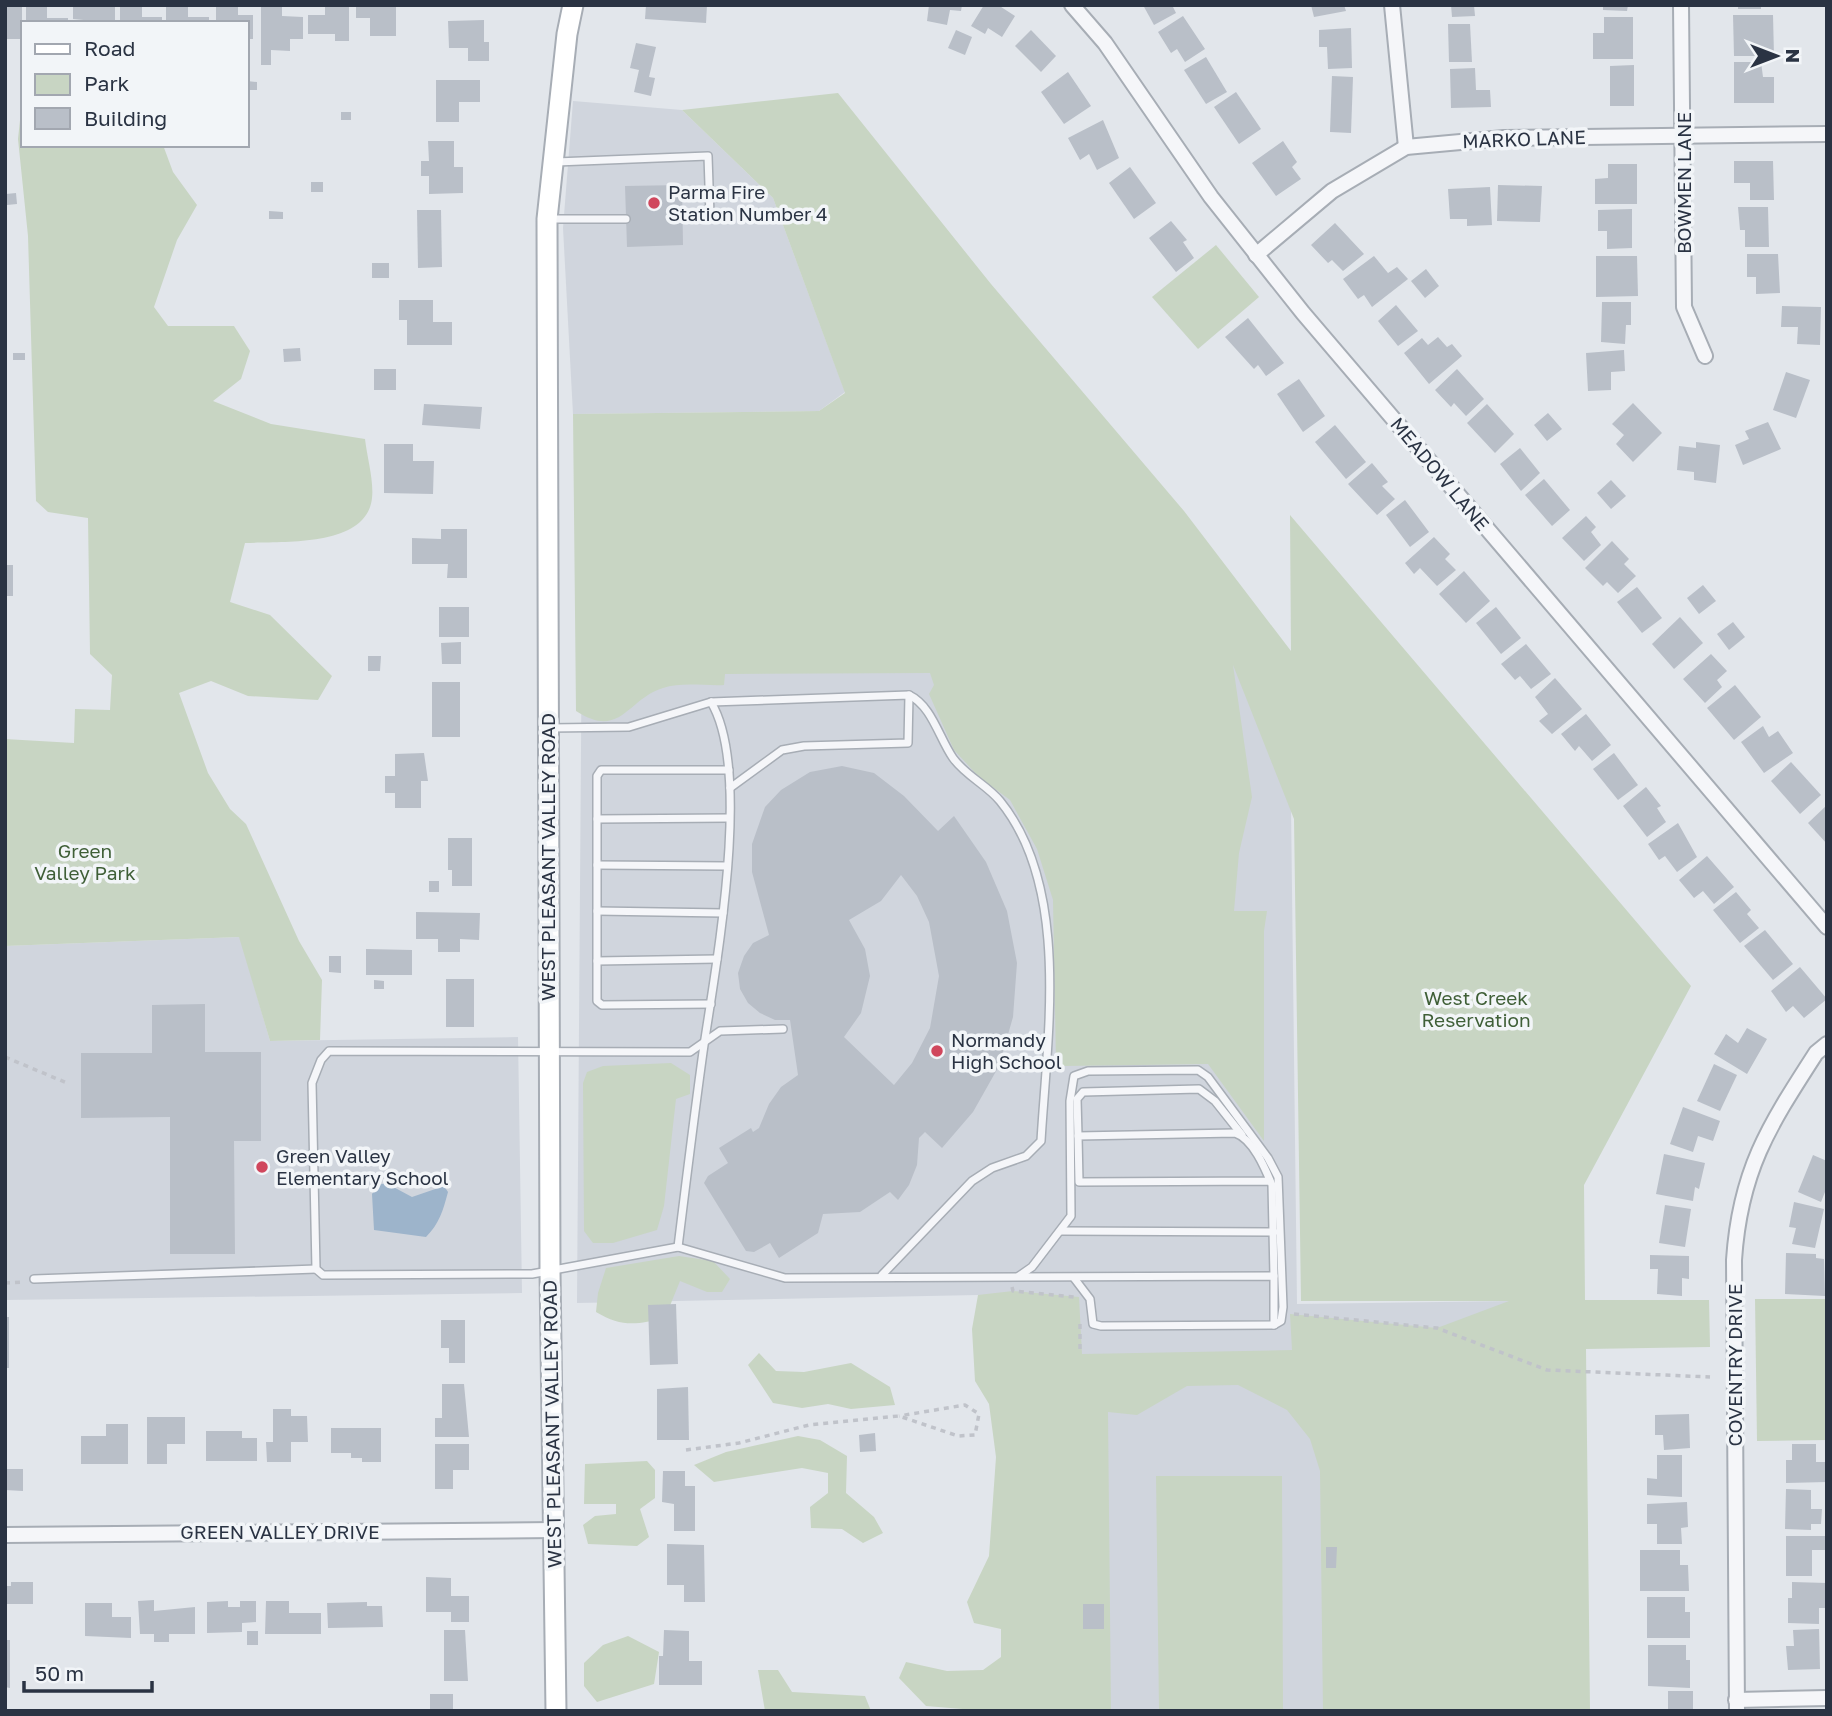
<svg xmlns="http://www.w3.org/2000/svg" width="1832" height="1716" font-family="'Golos Text',sans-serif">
<rect width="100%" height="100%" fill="#e2e6eb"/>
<g fill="#d0d5dd">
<path d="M573,101L682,110L773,198L845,392L819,411L573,414L563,228Z"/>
<path d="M583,474L1184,541L1291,806L1297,1304L1511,1301L1519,1711H1070L978,1295L577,1303Z"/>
<path d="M240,937L270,1041L518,1037L522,1293L5,1300V946Z"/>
</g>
<g fill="#c8d5c3">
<path d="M23,92V145H163L173,172L197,205L177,240L154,307L168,326H234L250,351L241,379L213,401L271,424L365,439C367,457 374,481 372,498C367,548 281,541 245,543L230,602L270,615L332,676L318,700L248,696L211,681L179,693L208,773L230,809L246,824L299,941L322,980L320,1040L270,1041L239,937L5,946V739L74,743L75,709L110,710L112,675L90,654L88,518L48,512L36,501L28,236L18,139Z"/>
<path d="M838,93L991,284L1184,511L1291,651L1290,515L1691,986L1584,1185L1585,1300H1709L1710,1347L1586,1349L1590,1711H1323L1320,1471L1310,1439L1287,1410L1238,1385L1187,1386L1137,1415L1108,1412L1111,1711H987L926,1706L899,1678L906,1662L947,1671L983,1670L1001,1657V1629L974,1623L967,1602L989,1556L996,1457L989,1404L975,1381L972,1329L978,1295L1013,1291L1079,1297L1082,1354L1292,1350L1290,1314L1437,1328L1509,1301H1301L1294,819L1233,665L1252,797L1239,853L1234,911H1267L1264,931V1141L1208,1064L1064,1066L1056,1063L1053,900L1037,849L1010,800L979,777L954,750L929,694L934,685L930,673L725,674L724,685C706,686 680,682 663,688C627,699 621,740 576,711L573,414L819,411L845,393L773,198L682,110Z"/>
<path d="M1216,245L1259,297L1198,349L1152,297Z"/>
<path d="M671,1063L690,1075V1094L676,1099L664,1206L657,1230L613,1243H593L584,1231L583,1083L587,1072L603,1066Z"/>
<path d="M679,1256L713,1261L730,1279L722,1292H707L680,1281L665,1318C636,1325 621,1327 596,1312L598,1293L606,1268Z"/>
<path d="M1755,1299H1827V1440L1757,1441Z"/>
<path d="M759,1353L776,1371L804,1372L851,1363L890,1387L895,1405L851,1409L828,1404L802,1408L773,1403L748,1365Z"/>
<path d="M798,1436L820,1440L847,1456L846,1493L874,1517L883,1533L863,1543L842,1529L811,1528L810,1507L828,1493V1473L802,1468L714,1482L694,1465L726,1452Z"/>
<path d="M647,1461L655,1470V1498L640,1509L649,1537L637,1546L588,1544L583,1525L595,1516L616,1514V1504H584L585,1464Z"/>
<path d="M1156,1476H1282L1283,1711H1159Z"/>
<path d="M628,1636L659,1652L654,1684L597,1702L584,1686V1663L603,1645Z"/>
<path d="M758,1670H778L792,1692L865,1696L871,1711H765Z"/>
</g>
<path fill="#9db4cb" d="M386,1183L412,1197L444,1186L448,1192C443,1211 439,1224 426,1237L374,1230L372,1194L378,1185Z"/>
<g fill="#b9bfc8" fill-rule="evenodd">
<rect x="5" y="5" width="17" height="34"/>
<path d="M26,5H47V18H68V23H26Z"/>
<path d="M73,5H115V23L73,19Z"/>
<path d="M120,5H142V17H162V23H120Z"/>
<path d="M166,5H188V17H209V23H166Z"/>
<path d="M216,5H238V15H253V39H247V23H216Z"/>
<path d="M261,5H282V16L303,17V39H290V51L271,50V65H261Z"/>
<path d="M325,5H349V41H335V34H308V15H325Z"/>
<path d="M356,5H396V36H370V18H356Z"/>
<path d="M646,5H707L706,23L645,19Z"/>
<path d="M929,5H962L961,11L950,10L947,25L927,21Z"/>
<path d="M984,5H998L1015,16L1002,37L988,28L985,34L971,26Z"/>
<path d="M1143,5H1172L1176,13L1154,25Z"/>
<path d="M1311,5H1344L1346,11L1314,17Z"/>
<path d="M1451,5H1474L1475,16L1452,17Z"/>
<path d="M1603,5H1628L1627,11L1603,10Z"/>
<rect x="1738" y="5" width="23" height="4"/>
<path d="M1733,15H1773L1774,56H1734Z"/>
<path d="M1183,16L1205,49L1185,62L1177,49L1171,53L1158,32Z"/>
<path d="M1604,17H1633V59H1593V33H1604Z"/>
<path d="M484,20V42H489V61H468V48H449L448,21Z"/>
<path d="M1448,24H1470L1472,62H1449Z"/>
<path d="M1351,28L1352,68L1328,69L1327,47H1319V30Z"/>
<path d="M956,30L972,37L965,55L948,48Z"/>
<path d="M1031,30L1056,56L1041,72L1015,46Z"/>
<path d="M636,43L656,47L649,77L655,78L651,96L634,92L639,70L630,68Z"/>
<path d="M1206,57L1227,92L1206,104L1184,70Z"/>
<path d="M1734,62H1761L1763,77H1774V103H1734Z"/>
<path d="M1634,65V106H1610V66Z"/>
<path d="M1475,68L1476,90H1490L1491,107L1451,108L1450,69Z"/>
<path d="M1068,72L1091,106L1064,124L1041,92Z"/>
<path d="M1332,76L1353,77L1351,133L1330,132Z"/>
<path d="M436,80H480V102H459V122H436Z"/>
<path d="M247,81L257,82V90H247Z"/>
<path d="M1236,92L1261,129L1239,144L1214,107Z"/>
<rect x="341" y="112" width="10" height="8"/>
<path d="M1103,120L1119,158L1097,170L1089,154L1080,160L1068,138Z"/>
<path d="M428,141H454V167H463V193L429,194V176H421V161H429Z"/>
<path d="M1283,141L1297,162L1292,167L1301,179L1276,196L1252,163Z"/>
<path d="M1734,161H1773L1774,200H1750V183H1734Z"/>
<path d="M1608,164H1637V204H1595V179L1608,178Z"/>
<path d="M1130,167L1156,203L1134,219L1109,183Z"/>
<rect x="311" y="182" width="12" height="10"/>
<path d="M682,185L683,245L627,247L625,186Z"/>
<path d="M1498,185L1542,186L1540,222L1497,221Z"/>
<path d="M1490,187L1492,225L1467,226V219H1450L1448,189Z"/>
<path d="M16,193L17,204L7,205L6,194Z"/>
<path d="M1738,207H1768L1769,247H1745V230H1740Z"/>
<path d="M1632,209V248L1607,249V231H1598V210Z"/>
<path d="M417,210H441L442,267L418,268Z"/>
<path d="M269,211L283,212V219H269Z"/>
<path d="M1171,221L1187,240L1183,242L1194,258L1176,272L1149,238Z"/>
<path d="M1335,223L1364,254L1343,271L1332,260L1328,263L1311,245Z"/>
<path d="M1747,254H1778L1780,293L1756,294V277H1747Z"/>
<path d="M1374,256L1388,273L1397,267L1408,279L1372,307L1364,295L1358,299L1343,279Z"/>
<path d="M1596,256H1637L1638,296L1596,297Z"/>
<rect x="372" y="263" width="17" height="15"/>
<path d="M1426,269L1439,286L1425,298L1411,281Z"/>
<path d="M399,300H433V322H452V345H407V320H399Z"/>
<path d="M1602,302H1631V325H1626L1625,344L1601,342Z"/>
<path d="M1396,305L1418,331L1398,346L1378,321Z"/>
<path d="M1782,306L1821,307L1820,345L1797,344L1798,327H1781Z"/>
<path d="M1248,318L1284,363L1266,376L1258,365L1254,369L1225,337Z"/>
<path d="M1438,337L1447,347L1452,344L1462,356L1429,384L1404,353L1422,338L1428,345Z"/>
<path d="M300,348L301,361L284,362L283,349Z"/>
<path d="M1624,350L1625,371L1611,372V390L1588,391L1586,353Z"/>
<rect x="13" y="353" width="12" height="7"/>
<rect x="374" y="369" width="22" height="21"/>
<path d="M1457,369L1484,399L1466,416L1454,403L1451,407L1435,390Z"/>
<path d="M1786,372L1810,380L1796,418L1773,410Z"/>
<path d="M1299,379L1325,416L1303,432L1277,394Z"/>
<path d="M1633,403L1662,433L1633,462L1616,444L1624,435L1612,424Z"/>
<path d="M424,404L482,407L480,429L422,425Z"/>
<path d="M1487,404L1514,434L1495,453L1467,423Z"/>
<path d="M1548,413L1562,429L1547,441L1534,425Z"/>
<path d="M1768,422L1781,449L1743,465L1735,445L1749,439L1745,431Z"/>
<path d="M1335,425L1366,462L1346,479L1315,442Z"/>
<path d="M1696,442L1720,445L1716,483L1694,480V472L1677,470L1679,446L1696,448Z"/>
<path d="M384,444H413V461H434L433,494L384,493Z"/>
<path d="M1520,448L1540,473L1521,491L1500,464Z"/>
<path d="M1372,463L1388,482L1382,486L1395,499L1377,515L1348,484Z"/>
<path d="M1544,479L1570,510L1552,526L1525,495Z"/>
<path d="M1611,480L1626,496L1611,509L1597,493Z"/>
<path d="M1405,500L1429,532L1410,547L1386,515Z"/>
<path d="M1586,516L1596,527L1591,532L1601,545L1584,561L1562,538Z"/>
<path d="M441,529H467V578H447L448,564H412V538L441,539Z"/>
<path d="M1434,537L1450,554L1445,559L1456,570L1437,586L1420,568L1414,574L1405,563Z"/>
<path d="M1612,541L1629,559L1624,564L1636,576L1618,593L1607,582L1603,586L1585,568Z"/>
<rect x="5" y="565" width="8" height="31"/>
<path d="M1464,571L1490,601L1466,623L1439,594Z"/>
<path d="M1703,585L1716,601L1699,614L1687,598Z"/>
<path d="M1637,587L1662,618L1642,633L1617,602Z"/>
<rect x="439" y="607" width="30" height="30"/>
<path d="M1496,607L1521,638L1501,654L1476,623Z"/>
<path d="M1680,617L1703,643L1674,669L1652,644Z"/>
<path d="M1733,622L1745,637L1729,650L1717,634Z"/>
<path d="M461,642V664H442L441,643Z"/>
<path d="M1526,644L1551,674L1531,689L1520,676L1515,680L1501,664Z"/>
<path d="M1711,654L1727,671L1717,680L1722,687L1705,703L1683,679Z"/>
<path d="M368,656H381L380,671H368Z"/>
<path d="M1555,678L1582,709L1552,734L1539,721L1548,714L1535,697Z"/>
<rect x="432" y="682" width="28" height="55"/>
<path d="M1735,685L1761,717L1734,740L1707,708Z"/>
<path d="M1586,714L1611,745L1592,761L1579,746L1575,751L1561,734Z"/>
<path d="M1763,726L1769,737L1778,731L1793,753L1764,773L1741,742Z"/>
<path d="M424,753L428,781H421V808H395V793H385V776H395V754Z"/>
<path d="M1614,753L1638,785L1618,800L1593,769Z"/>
<path d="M1791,762L1821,795L1800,814L1771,781Z"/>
<path d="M842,766L874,773L904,796L938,831L954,816L986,862L1007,911L1017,963L1013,1017L999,1066L973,1112L942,1148L925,1132L919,1138L917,1165L909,1185L898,1200L890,1192L860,1212L823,1214L818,1233L779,1258L770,1243L754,1252L746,1251L704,1183L708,1176L728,1163L719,1148L751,1128L753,1132L759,1128L769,1104L781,1087L798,1075L790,1020H775L760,1013L748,1003L740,989L738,973L744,956L753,943L769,935L752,872V844L765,807L781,790L810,772ZM901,875L917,896L929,922L939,976L930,1028L912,1063L894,1085L844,1037L861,1013L870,976L865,949L849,920L881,901Z"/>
<path d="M1646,787L1661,806L1657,808L1666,822L1647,837L1623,806Z"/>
<path d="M1827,805V844L1808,823Z"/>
<path d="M1678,823L1697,857L1677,872L1665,856L1659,860L1648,844Z"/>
<path d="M448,838H472V886H452V870H448Z"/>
<path d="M1707,856L1734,887L1714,904L1703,891L1694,898L1679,880Z"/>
<rect x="429" y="881" width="10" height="11"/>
<path d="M1736,892L1751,910L1747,914L1759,928L1740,943L1713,910Z"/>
<path d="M416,912L480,913L479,940L460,939V952H438V939H416Z"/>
<path d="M1765,930L1793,964L1773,980L1744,946Z"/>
<path d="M366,949L412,950V975H366Z"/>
<path d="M329,956H341V973L329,972Z"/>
<path d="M1800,967L1827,999L1804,1018L1793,1006L1786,1012L1771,991Z"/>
<rect x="446" y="979" width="28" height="48"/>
<path d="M374,980L384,981V989H374Z"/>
<path d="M205,1004V1052H261V1141H234L235,1254H170V1117L81,1118V1053H152V1005Z"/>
<path d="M1747,1028L1767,1039L1747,1074L1714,1054L1726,1034L1738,1043Z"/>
<path d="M1714,1064L1737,1075L1720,1111L1697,1101Z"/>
<path d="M1683,1107L1720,1121L1713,1141L1698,1136L1693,1152L1670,1144Z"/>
<path d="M1664,1154L1705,1163L1699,1189L1695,1187L1693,1201L1656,1194Z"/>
<path d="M1813,1155L1827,1161V1187L1821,1202L1798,1192Z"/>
<path d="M1794,1202L1824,1209L1815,1248L1792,1244L1796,1228L1789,1227Z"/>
<path d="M1665,1205L1691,1209L1685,1247L1659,1243Z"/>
<path d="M1786,1253L1816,1254V1258L1824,1259L1825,1296L1785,1294Z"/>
<path d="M1650,1255L1689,1256V1279L1682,1278V1296L1657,1294L1658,1269H1650Z"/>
<path d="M676,1304L678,1364L650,1365L648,1305Z"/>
<rect x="5" y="1317" width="4" height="51"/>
<path d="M441,1320H465V1363H449V1348H441Z"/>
<path d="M442,1384H464L469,1437H435V1418H442Z"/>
<path d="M688,1387L689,1440H657V1389Z"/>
<path d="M273,1409H291V1416H307L308,1442H291V1462H267L266,1442H273Z"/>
<path d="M1689,1414L1690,1448L1664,1450L1663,1435H1655V1415Z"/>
<path d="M147,1417H185V1444H167V1464H147Z"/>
<path d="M106,1424H128V1464H81V1436H106Z"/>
<path d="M331,1428H381V1462H362V1458H351V1453H331Z"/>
<path d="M206,1431H242V1438H257V1461H206Z"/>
<path d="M875,1433L876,1451L860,1452L859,1435Z"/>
<path d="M435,1444H469V1470H453V1489H435Z"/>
<path d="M1792,1444H1816V1462H1827V1482L1786,1483V1460H1792Z"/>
<path d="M1657,1455H1682V1497L1647,1495V1478L1657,1479Z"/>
<path d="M5,1469H23V1491L5,1490Z"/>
<path d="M663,1471H685V1486H695V1531H674V1504L662,1502Z"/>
<path d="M1786,1489L1811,1490V1509H1822L1821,1524H1811V1530L1785,1529Z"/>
<path d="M1687,1502L1688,1527L1681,1528L1682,1544H1657V1524H1647V1504Z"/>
<path d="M1786,1536H1827V1550H1812V1576H1786Z"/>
<path d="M667,1544L704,1545L705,1602H684V1585H667Z"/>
<path d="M1326,1547H1337L1336,1568H1326Z"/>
<path d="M1640,1550H1680V1565H1688L1689,1591H1640Z"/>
<path d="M426,1577L451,1578V1596H469V1622H451V1612H426Z"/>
<path d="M11,1582H33V1604H5V1586H11Z"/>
<path d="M1792,1582L1827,1583V1608H1819V1624L1788,1623V1598H1792Z"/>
<path d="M1647,1597H1685V1612H1690V1638H1647Z"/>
<path d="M154,1600V1611L195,1607V1634H169V1642H154V1634H140L138,1601Z"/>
<path d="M228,1601V1607H240V1601H256V1622L242,1623V1632L207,1633V1602Z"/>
<path d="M266,1601H289V1613H321V1634H265Z"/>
<path d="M367,1602V1606H382L383,1627L328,1628L327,1603Z"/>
<path d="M85,1603H112V1617H131V1638L85,1636Z"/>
<rect x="1083" y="1604" width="21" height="25"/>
<path d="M1819,1629L1820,1669L1788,1670L1786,1646H1794L1793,1630Z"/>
<path d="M444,1630H465L468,1681H444Z"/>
<path d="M664,1630L689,1631V1661H702V1685H659V1656H663Z"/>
<rect x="247" y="1631" width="11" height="14"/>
<path d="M5,1640H10V1688L5,1687Z"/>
<path d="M1648,1645H1686V1660H1690V1688L1648,1686Z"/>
<rect x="1668" y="1691" width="25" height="20"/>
<rect x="430" y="1694" width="23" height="17"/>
</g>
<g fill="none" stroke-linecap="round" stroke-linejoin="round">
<defs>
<g id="lane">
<path d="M556,162L708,156L710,215"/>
<path d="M548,219H626"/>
<path d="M549,728L629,727L711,702L909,695C932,706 939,738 953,758C966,776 987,785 1000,801C1071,888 1047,1037 1041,1141L1026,1156L992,1168L972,1181L882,1275"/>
<path d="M730,788L782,750L804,746L908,743L909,695"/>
<path d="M597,819L729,818"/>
<path d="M597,865L726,866"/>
<path d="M597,911L723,913"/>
<path d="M597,961L717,959"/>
<path d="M711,1004L602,1005L597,1001V776L601,770H729"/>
<path d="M783,1029L720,1031L690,1052L329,1051L321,1060L312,1083L316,1269L323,1275L532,1274L678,1247L785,1278L1274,1276V1325"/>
<path d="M1078,1136L1077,1099L1083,1092L1199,1089L1215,1101L1242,1135"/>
<path d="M1270,1181L1079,1182L1078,1136L1235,1133C1253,1139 1265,1168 1272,1185L1274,1276"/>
<path d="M1061,1231L1274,1232"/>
<path d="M678,1247C686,1182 694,1117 703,1052C715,969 753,772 711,702"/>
<path d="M1019,1276L1032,1267L1071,1216L1070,1101L1074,1076L1088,1071L1198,1070L1208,1077L1268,1158L1278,1177L1283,1307L1281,1321L1274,1325L1101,1326L1093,1324L1090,1299L1074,1278"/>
<path d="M34,1279L316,1269"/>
</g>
<g id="street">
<path d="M1072,5L1105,43L1211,197L1303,313L1827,927"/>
<path d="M1392,5L1406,147"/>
<path d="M1681,5L1684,307L1705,356"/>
<path d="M1256,255L1332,191L1406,147L1504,138L1827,134"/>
<path d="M5,1535L554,1530"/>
<path d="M1736,1700L1827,1698"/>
<path d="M1737,1711L1734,1260C1740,1170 1769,1126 1816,1053L1827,1044"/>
</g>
<path id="secondary" d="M556,1711L550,1272L547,219L567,34L573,5"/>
</defs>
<use href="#lane" stroke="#a7adb5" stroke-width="10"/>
<use href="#street" stroke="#a7adb5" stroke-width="18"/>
<use href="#secondary" stroke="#a7adb5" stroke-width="23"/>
<g stroke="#c0c3ca" stroke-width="3.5" stroke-dasharray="5 5" stroke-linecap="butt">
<path d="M5,1057L67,1083"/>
<path d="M5,1283L24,1282"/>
<path d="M1012,1287L1013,1291L1074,1297"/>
<path d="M1294,1314L1437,1328L1547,1370L1710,1377"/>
<path d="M1080,1324V1354"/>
<path d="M686,1450L739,1443L809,1425L899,1416L958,1436L975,1435L979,1414L965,1405L899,1416"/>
</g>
<use href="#lane" stroke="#f5f6f9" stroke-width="7"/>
<use href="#street" stroke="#f5f6f9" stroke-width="14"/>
<use href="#secondary" stroke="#fff" stroke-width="19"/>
</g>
<g fill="#d0475d" stroke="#f2f5f8" stroke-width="2.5">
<circle cx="654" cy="203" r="7"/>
<circle cx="937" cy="1051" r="7"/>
<circle cx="262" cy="1167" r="7"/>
</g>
<g text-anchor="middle" stroke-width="7" stroke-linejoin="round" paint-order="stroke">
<g font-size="19" fill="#2a3343" stroke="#f2f5f8">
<text transform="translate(1524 139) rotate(-2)" y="7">MARKO LANE</text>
<text transform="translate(1684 183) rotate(-90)" y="7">BOWMEN LANE</text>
<text transform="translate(1440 474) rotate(50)" y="7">MEADOW LANE</text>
<text transform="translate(548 857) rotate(-90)" y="7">WEST PLEASANT VALLEY ROAD</text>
<text transform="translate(1735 1365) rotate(-90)" y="7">COVENTRY DRIVE</text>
<text transform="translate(552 1424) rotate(-91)" y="7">WEST PLEASANT VALLEY ROAD</text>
<text x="280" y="1539">GREEN VALLEY DRIVE</text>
</g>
<g font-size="19" fill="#2a3343" stroke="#f2f5f8" text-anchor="start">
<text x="668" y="199">Parma Fire<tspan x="668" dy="22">Station Number 4</tspan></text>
<text x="951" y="1047">Normandy<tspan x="951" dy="22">High School</tspan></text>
<text x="276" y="1163">Green Valley<tspan x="276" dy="22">Elementary School</tspan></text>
</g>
<g font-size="19" fill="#3f5f37" stroke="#f2f5f8">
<text x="85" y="858">Green<tspan x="85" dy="22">Valley Park</tspan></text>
<text x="1476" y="1005">West Creek<tspan x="1476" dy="22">Reservation</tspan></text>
</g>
</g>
<rect width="1832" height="1716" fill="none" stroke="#2a3343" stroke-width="14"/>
<rect x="21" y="21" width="228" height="126" fill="#f2f5f8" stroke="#a2a7b0" stroke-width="2"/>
<rect x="35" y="44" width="35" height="10" fill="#ffffff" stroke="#a2a7b0" stroke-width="2"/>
<text x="84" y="56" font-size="21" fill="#2a3343">Road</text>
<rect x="35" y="74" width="35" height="21" fill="#c8d5c3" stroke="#a2a7b0" stroke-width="2"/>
<text x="84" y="91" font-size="21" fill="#2a3343">Park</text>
<rect x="35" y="108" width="35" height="21" fill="#b9bfc8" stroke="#a2a7b0" stroke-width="2"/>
<text x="84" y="126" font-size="21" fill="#2a3343">Building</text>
<g transform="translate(1776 56) rotate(90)" stroke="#f2f5f8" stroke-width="5" paint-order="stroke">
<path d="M0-5L12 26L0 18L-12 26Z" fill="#2a3343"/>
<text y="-10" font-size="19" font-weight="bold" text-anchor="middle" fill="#2a3343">N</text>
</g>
<path d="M24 1681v10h128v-10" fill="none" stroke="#2a3343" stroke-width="3.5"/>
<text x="35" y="1681" font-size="21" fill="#2a3343" stroke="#f2f5f8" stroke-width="5" paint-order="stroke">50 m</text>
</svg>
